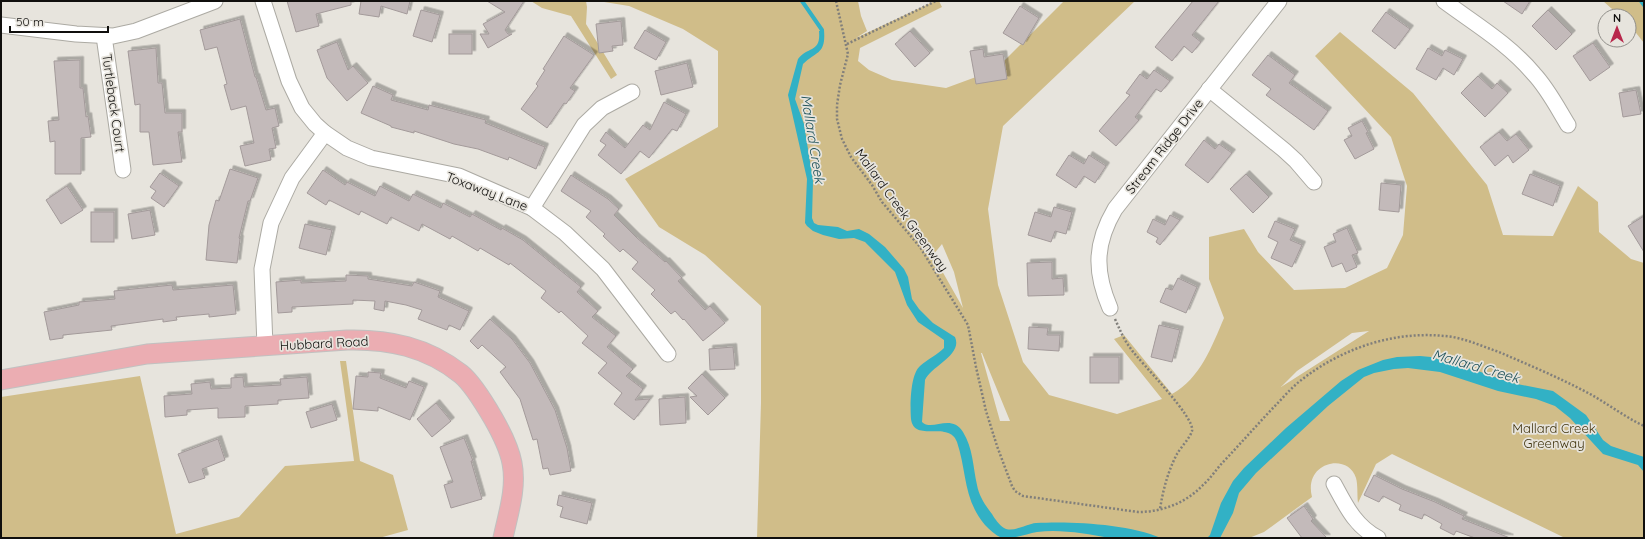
<svg xmlns="http://www.w3.org/2000/svg" width="1645" height="539" font-family="Quicksand,sans-serif">
<defs>
<filter id="shadow"><feDropShadow dx="3.5" dy="-3.5" stdDeviation="0" flood-color="#0004"/></filter>
</defs>
<rect width="100%" height="100%" fill="#e7e4dd"/>
<g fill="#d0bd89" fill-rule="evenodd">
<path d="M531,1H586L587,7L586,24L617,75L611,79L571,16L542,8Z"/>
<path d="M598,1H858L861,16L867,31L856,38L935,1H939L942,7L860,48L858,61L869,70L892,80L946,88L995,70L1064,1H1135L1003,126L988,209L998,285L1023,362L1049,395L1117,414L1162,399L1114,339L1124,335L1172,394C1200,379 1212,346 1224,318L1209,279V237L1244,229L1258,252L1294,290L1345,288L1387,268L1403,235L1407,186L1391,137L1315,56L1340,32L1413,93L1487,185L1503,235L1553,236L1578,186L1598,202L1599,232L1631,259L1644,263V538H1565L1392,454L1376,464L1358,503C1357,495 1358,485 1356,478C1348,452 1303,462 1312,497L1264,532L1249,538H757L761,403V306L705,255L659,227L625,179L718,127V51L683,29L629,6ZM942,244L954,272L963,308L933,255ZM1369,331L1281,387L1297,371L1352,333ZM981,353H982L1010,421H1000Z"/>
<path d="M1603,1H1644V43L1629,24V16H1620Z"/>
<path d="M340,361H346L360,461L393,475L408,530L379,538H1V397L140,376L176,534L239,517L285,466L354,461Z"/>
</g>
<g fill="#32b1c5">
<path d="M824,30C826,54 817,51 803,64L795,99L804,124L811,168L813,181L812,218L814,223L818,225L838,227L847,231L859,229L869,234L885,247L904,269L908,277L912,299L919,309L933,323L955,337C963,355 931,366 925,380L922,422C932,432 951,413 963,432C973,448 973,467 977,485C979,496 985,505 992,514C995,519 999,525 1004,528C1013,533 1026,524 1036,523C1072,521 1128,524 1161,538C1145,538 1126,539 1110,538C1086,534 1062,529 1037,532C1026,534 1014,539 1002,538C995,535 990,530 985,525C963,499 967,472 957,442C949,420 914,443 911,419C910,406 910,375 920,366C928,359 937,355 944,348V340L918,322L907,305L895,272L865,242L854,238L839,239L823,235L813,231L807,226L805,223L807,179L788,95L798,59C808,46 821,53 819,31Z"/>
<path d="M1420,356L1431,357L1478,371L1512,383L1553,391L1586,415L1603,440L1611,446L1644,457V472L1638,465L1603,454L1570,418L1555,406L1536,399L1498,391L1440,372L1408,368L1394,369L1374,373L1364,377L1354,385L1328,406L1256,473L1239,493L1233,513L1220,538H1207L1210,535L1221,503L1233,481L1244,468L1286,428L1341,381L1358,370L1383,360L1397,357Z"/>
</g>
<g fill="none" stroke-linecap="round" stroke-linejoin="round">
<g stroke="#32b1c5" stroke-width="4">
<path d="M802,1L822,30V35"/>
<path d="M1641,1L1644,5"/>
</g>
</g>
<g fill="#c3baba" stroke="#a39a9a" filter="url(#shadow)">
<path d="M287,1H351V5L316,14L319,26L296,32Z"/>
<path d="M361,1H410L407,14L381,6L379,17L359,14Z"/>
<path d="M487,1H524L505,30L508,34H512L488,48L480,34H489L483,24L505,12Z"/>
<path d="M1193,1H1219L1192,35L1201,42L1192,53L1184,46L1172,61L1155,47Z"/>
<path d="M1503,1H1530L1522,14Z"/>
<path d="M1020,6L1039,18L1023,45L1003,33Z"/>
<path d="M421,10L440,15L432,42L413,36Z"/>
<path d="M1548,10L1572,34L1556,50L1532,26Z"/>
<path d="M1386,12L1410,29L1395,49L1372,31Z"/>
<path d="M240,19L255,77H256L266,110L275,108L279,126L272,128L276,148L269,149L271,160L245,166L240,146L254,143L246,106L231,110L224,85L227,84L217,47L205,50L200,30Z"/>
<path d="M621,21L623,45L612,46L613,51L599,53L596,24Z"/>
<path d="M645,30L666,42L656,60L634,48Z"/>
<path d="M910,31L930,53L915,67L895,44Z"/>
<rect x="449" y="34" width="23" height="20"/>
<path d="M564,36L594,55L570,88L575,91L566,104L564,103L547,128L521,109L538,86L536,84L545,70L543,69Z"/>
<path d="M337,42L348,70L353,66L368,83L347,101L327,78L317,50Z"/>
<path d="M1593,43L1610,67L1590,81L1573,56Z"/>
<path d="M156,48L158,83H162L165,113H182V132H178L182,162L153,165L149,132H140V104L135,105L128,51Z"/>
<path d="M1428,48L1442,56L1445,50L1463,59L1454,75L1443,68L1436,80L1416,69Z"/>
<path d="M983,49L984,57L1003,54L1007,79L976,84L970,51Z"/>
<path d="M1268,55L1295,75L1289,83L1328,111L1314,130L1266,95L1271,89L1252,75Z"/>
<path d="M80,60V88H83L86,117L88,116L91,137L81,138V174H55V141L50,142L48,121L59,120L54,61Z"/>
<path d="M687,63L693,87L661,95L655,71Z"/>
<path d="M1154,70L1170,81L1161,92L1156,89L1135,117L1139,120L1116,146L1099,131L1130,95L1126,93L1140,74L1147,79Z"/>
<path d="M1478,76L1492,89L1497,83L1508,93L1485,117L1461,93Z"/>
<path d="M373,86L393,95L391,100L428,110L429,105L486,120L485,123L545,147L536,169L509,157L508,160L478,149L454,144L414,131V133L391,127V126L361,113Z"/>
<path d="M1636,90L1641,114L1623,117L1619,93Z"/>
<path d="M664,102L686,114L677,131L672,129L649,158L640,151L621,174L598,155L606,145L600,141L606,132L625,148L643,125L650,130Z"/>
<path d="M1362,121L1368,132L1366,133L1374,149L1355,159L1344,140L1352,136L1348,128Z"/>
<path d="M1499,132L1507,141L1516,134L1529,150L1513,163L1508,155L1495,166L1480,147Z"/>
<path d="M1204,140L1215,149L1219,144L1232,153L1208,183L1185,165Z"/>
<path d="M1069,155L1084,164L1089,155L1106,166L1095,183L1084,176L1076,188L1056,175Z"/>
<path d="M230,169L258,178L250,201H248L239,238L240,239L237,263L206,260L209,225L216,200L219,201Z"/>
<path d="M323,170L345,185L347,182L375,196L380,186L409,201L413,194L441,208L443,203L470,217L472,214L501,230L502,228L523,240L581,287L577,292L598,311L592,317L616,336L607,347L633,369L626,376L643,389L635,400L650,399L634,420L614,404L622,393L598,373L607,363L582,343L588,336L561,311L559,313L541,298L546,291L510,263L509,265L480,248L478,251L452,236L450,239L422,224L419,231L391,217L387,224L361,211L359,215L329,200L326,205L307,193Z"/>
<path d="M160,173L179,186L164,207L151,198L156,191L150,187Z"/>
<path d="M1246,174L1269,197L1253,213L1230,189Z"/>
<path d="M1530,174L1560,186L1553,206L1522,194Z"/>
<path d="M571,175L608,199L619,209L614,215L637,238L665,262L666,261L682,278L678,281L705,310L710,306L725,323L703,341L684,319L683,320L675,311L671,314L651,294L655,290L632,269L638,262L623,249L620,252L603,236L605,234L586,217L591,211L561,191Z"/>
<path d="M1381,183L1401,185L1399,212L1379,210Z"/>
<path d="M67,186L83,210L61,224L46,200Z"/>
<path d="M1054,207L1072,212L1066,234L1055,231L1051,242L1028,235L1035,212L1051,217Z"/>
<path d="M150,210L155,235L132,239L128,214Z"/>
<rect x="91" y="212" width="23" height="30"/>
<path d="M1170,215L1180,220L1160,245L1156,242L1158,238L1147,232L1153,219L1165,225Z"/>
<path d="M1644,216V252L1628,226Z"/>
<path d="M1275,221L1295,229L1290,240L1302,245L1292,267L1271,258L1278,242L1268,237Z"/>
<path d="M305,224L332,230L326,255L299,248Z"/>
<path d="M1347,228L1358,253L1352,255L1357,267L1346,272L1342,263L1332,267L1324,247L1336,242L1333,234Z"/>
<path d="M1052,262V279L1063,278L1064,295L1028,296L1027,263Z"/>
<path d="M346,275L368,276V279L412,286L414,282L440,291L438,297L469,311L460,330L449,325L447,330L418,319L422,310L406,305L385,301L384,311L374,309L375,301L353,300V304L292,307V312L278,313L276,282L301,280V283L346,281Z"/>
<path d="M1178,278L1197,287L1186,313L1160,302L1166,288L1172,290Z"/>
<path d="M172,285L173,290L233,285L236,314L209,317V314L176,317L177,320L163,322V319L111,326L112,330L63,335V338L50,340L44,312L79,305V302L115,299L114,291Z"/>
<path d="M490,319L512,339L530,363L555,410L567,448L571,471L550,475L548,468L543,469L537,439L533,440L520,399L500,372L506,367L482,345L478,349L470,341Z"/>
<path d="M1159,325L1180,330L1172,362L1151,357Z"/>
<path d="M1029,327L1048,328L1047,335H1060L1059,351L1028,349Z"/>
<path d="M733,347L735,369L710,370L709,349Z"/>
<rect x="1090" y="357" width="29" height="26"/>
<path d="M368,372L381,373L380,378L406,388L409,381L424,387L410,420L378,407V411L353,409L356,376L368,377Z"/>
<path d="M702,374L725,398L708,415L690,397L697,396L688,388Z"/>
<path d="M243,377L244,387L281,385L280,379L307,377L309,398L278,400V404L245,406V417L218,418V408L187,410V415L165,417L164,396L192,394L191,384L210,382L211,389L231,388V378Z"/>
<path d="M685,397L686,423L660,425L659,399Z"/>
<path d="M436,403L451,421L432,437L417,419Z"/>
<path d="M332,404L337,420L311,428L306,412Z"/>
<path d="M464,438L473,461H471L482,499L451,508L444,485L453,482L440,447Z"/>
<path d="M218,439L225,460L202,469L205,478L189,483L178,454Z"/>
<path d="M1374,475L1402,489L1435,502L1464,516L1462,519L1510,538H1475L1456,531L1454,535L1440,528L1442,524L1424,514L1422,519L1399,510L1401,505L1383,496L1379,502L1364,495Z"/>
<path d="M559,495L592,503L587,524L560,517L563,507L557,505Z"/>
<path d="M1304,506L1313,519L1311,521L1327,538H1302L1287,518Z"/>
</g>
<g fill="none" stroke-linecap="round" stroke-linejoin="round">
<defs>
<g id="minor">
<path d="M263,1L289,81L302,108L315,124L325,133L347,148L371,158L459,176L532,208L565,233L603,269L668,354"/>
<path d="M1444,1C1475,24 1509,44 1534,74C1548,89 1557,107 1568,125"/>
<path d="M1,25L76,34L113,36L136,31L215,1"/>
<path d="M104,36L123,170"/>
<path d="M1209,89L1284,150L1296,161L1314,182"/>
<path d="M532,208L584,125L602,108L632,92"/>
<path d="M1110,308C1094,271 1095,243 1115,209L1279,1"/>
<path d="M265,346L262,269L271,223L292,178L325,133"/>
<path d="M1334,484C1346,506 1355,526 1378,538"/>
</g>
<path id="major" d="M1,380L147,354L347,340C389,339 427,347 461,374C472,383 486,406 493,418C501,432 509,447 512,463C517,488 508,514 503,538"/>
</defs>
<use href="#minor" stroke="#acaaa3" stroke-width="17"/>
<use href="#major" stroke="#c1c1c0" stroke-width="21"/>
<g stroke="#817f7b" stroke-width="2.5" stroke-dasharray="2 2" stroke-linecap="butt">
<path d="M836,1L848,54L840,85L837,105V119L842,139L851,157L872,185L882,202L920,247L968,325L976,367L986,411L997,446L1012,486L1015,491L1023,496L1138,512C1162,512 1186,503 1203,485C1211,478 1217,468 1225,460C1241,443 1256,426 1272,409C1281,400 1290,389 1300,381C1343,347 1398,329 1453,337C1469,340 1484,347 1499,352C1529,365 1560,378 1590,394C1608,404 1625,417 1644,426"/>
<path d="M847,44L936,1"/>
<path d="M1115,319C1120,330 1124,340 1131,349C1140,362 1196,418 1192,431C1190,438 1181,447 1177,454C1168,471 1163,490 1160,509"/>
</g>
<use href="#minor" stroke="#fff" stroke-width="15"/>
<use href="#major" stroke="#ebadb2" stroke-width="19"/>
</g>
<g text-anchor="middle" stroke-width="3.5" stroke-linejoin="round" paint-order="stroke">
<g font-size="13" fill="#100f0d" stroke="#e7e4dd">
<text transform="translate(114 103) rotate(82)" y="5">Turtleback Court</text>
<text transform="translate(1164 146) rotate(-52)" y="5">Stream Ridge Drive</text>
<text transform="translate(487 191) rotate(21)" y="5">Toxaway Lane</text>
<text transform="translate(902 210) rotate(54)" y="5">Mallard Creek Greenway</text>
<text transform="translate(324 343) rotate(-3)" y="5">Hubbard Road</text>
</g>
<g font-size="13" fill="#40340e" stroke="#e7e4dd">
<text x="1554" y="433">Mallard Creek<tspan x="1554" dy="15">Greenway</tspan></text>
</g>
<g font-size="14" font-style="italic" fill="#1c5058" stroke="#e7e4dd">
<text transform="translate(813 139) rotate(81)" y="5">Mallard Creek</text>
<text transform="translate(1476 366) rotate(16)" y="5">Mallard Creek</text>
</g>
</g>
<rect width="1645" height="539" fill="none" stroke="#100f0d" stroke-width="4"/>
<g transform="translate(1617 28)"><circle r="19" fill="#e7e4dd" stroke="#918f8a"/>
<path d="M0-3L7 15L0 10L-7 15Z" fill="#b8274b"/>
<text y="-6" font-size="11" font-weight="bold" text-anchor="middle" fill="#100f0d">N</text>
</g>
<path d="M10 26v6h98v-6" fill="none" stroke="#100f0d" stroke-width="2"/>
<text x="16" y="26" font-size="12" fill="#100f0d" stroke="#e7e4dd" stroke-width="3" paint-order="stroke">50 m</text>
</svg>
